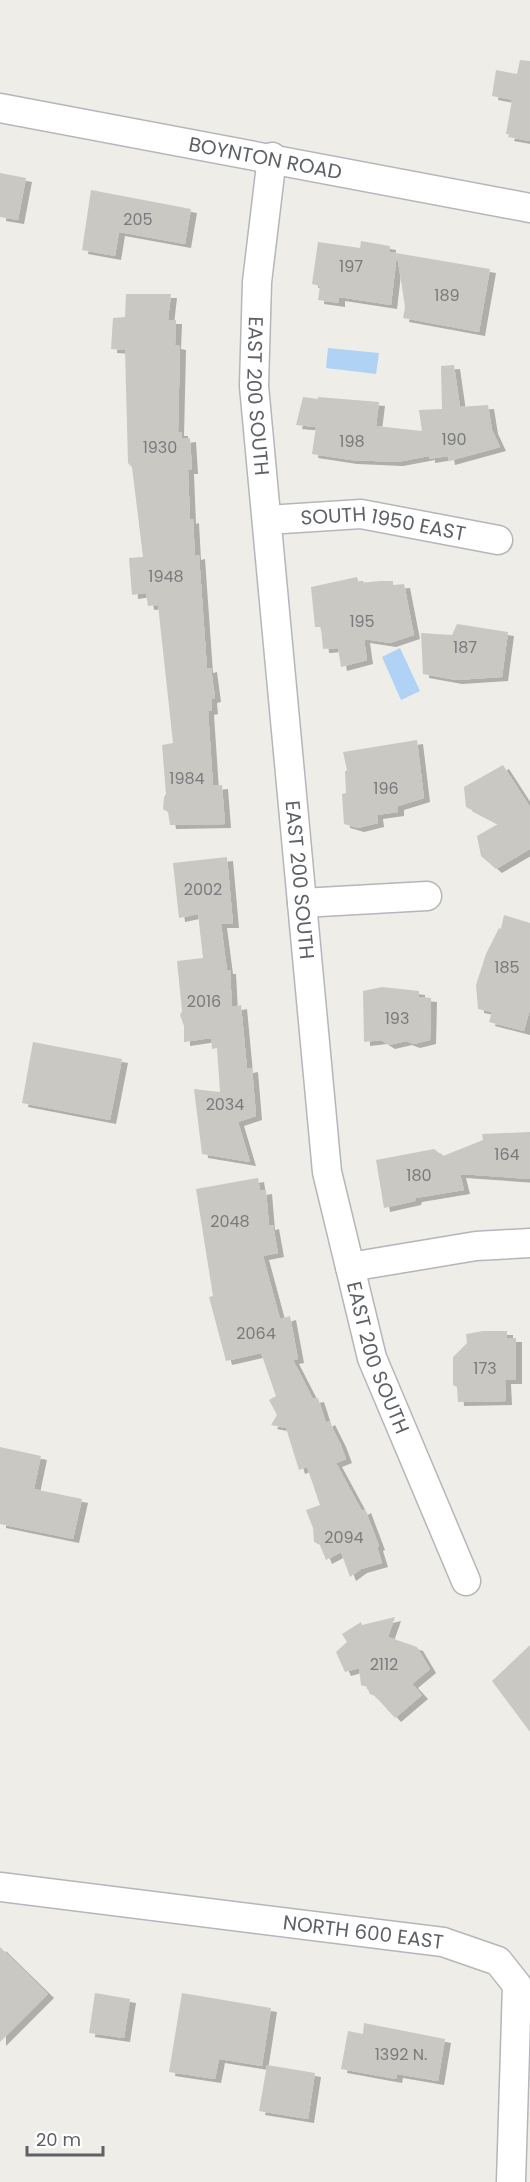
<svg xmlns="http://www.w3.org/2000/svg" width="530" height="2182" font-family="Poppins,sans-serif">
<defs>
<filter id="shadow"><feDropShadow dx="6" dy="4" stdDeviation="0" flood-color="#0004"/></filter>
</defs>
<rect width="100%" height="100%" fill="#eeede7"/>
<g fill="#b0d2f5">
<path d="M328,348L379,353L376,374L326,368Z"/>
<path d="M400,648L420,691L401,700L382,657Z"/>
</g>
<g fill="#cac8c3" filter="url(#shadow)">
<path d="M520,60L530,61V141L508,137L509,134H506L512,100L492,96L496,70L517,74Z"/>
<path d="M0,173L26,178L18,220L0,217Z"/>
<path d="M91,190L191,209L185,244L119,232L115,256L82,250Z"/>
<path d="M361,241L390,246V252L490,269L479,332L403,318L405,307L397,254L391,305L339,297V303L318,300L320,286L312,284L318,242L360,248Z"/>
<path d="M126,294H171L168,320H176L175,345L180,346L178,432H182V439L190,438L192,470H188L190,520L193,519L195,556L199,555L207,669L211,668L215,698L211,699L212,710L208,711L213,786L222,785L225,824L170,825L168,812L163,809L164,797L166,794L162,745L173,743L158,605L148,606L146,593L132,595L129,558L143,557L132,467L128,463L125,350L111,349L113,318L125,317Z"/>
<path d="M454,365L460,407L488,405L492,430L500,447L449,461L448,456L429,459V456L397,462L351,460L312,454L316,427L296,425L303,397L318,399V397L379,402L376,426L422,431L419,410L442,409L441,366Z"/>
<path d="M357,577L359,583L380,581H393V585L404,584L414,635L390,643L364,639L367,660L341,667L338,648L323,649L321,627H315L311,587Z"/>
<path d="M457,624L508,632L502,677L456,680L423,674L421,633L452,635Z"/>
<path d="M417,740L424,798L398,806V812L377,815L378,823L358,828L344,824L342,794L346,793L345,772L347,770L343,752Z"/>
<path d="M503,765L530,807V849L496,869L481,856L477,836L498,824L466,807L464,787Z"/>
<path d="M227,857L233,924H221L227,970H230L232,1007L241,1005L247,1069L252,1068L256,1116L238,1122L250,1162L202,1154L194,1089L220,1092L217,1048L212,1049L211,1038L184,1042V1026L180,1015L182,1011L177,961L203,958L198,914L179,918L173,863Z"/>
<path d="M504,915L530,923V1009L524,1031L489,1022L492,1012L478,1009L476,985L486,954L499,928L501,929Z"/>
<path d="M382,987L419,991V997L431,998L430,1040L414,1044L406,1041L389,1045L381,1040L364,1042L363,991Z"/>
<path d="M33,1042L122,1059L110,1120L22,1103Z"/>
<path d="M530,1132V1179L460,1174L464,1190L416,1198L415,1201L384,1208L376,1160L434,1149L443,1156L483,1140L482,1134Z"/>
<path d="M258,1178L260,1191L266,1190L269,1226L273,1225L278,1253L263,1256L280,1319L290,1316L298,1359L293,1360L313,1399L318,1398L326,1423L329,1421L340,1443L346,1459L336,1463L362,1511L365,1509L379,1546L377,1547L382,1563L361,1569L350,1577L341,1552L326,1560L320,1545L314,1542L313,1528L306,1510L320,1505L307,1467L299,1470L286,1428L271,1425L277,1415L269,1400L276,1396L261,1353L226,1361L209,1297L213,1296L196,1189Z"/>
<path d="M483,1331H507V1338H516V1380H505L506,1401L458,1402L457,1387L453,1385V1357L467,1343L466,1334Z"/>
<path d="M0,1447L41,1456L34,1489L82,1499L73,1539L0,1524Z"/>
<path d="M395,1617L388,1637L417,1647L430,1669L412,1684L422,1695L395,1718L375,1696L370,1694L367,1687L361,1685L359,1668L345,1672L336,1652L347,1642L342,1634L361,1622L362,1625Z"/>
<path d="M530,1645V1732L492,1681Z"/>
<path d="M0,1947L48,1994L0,2042Z"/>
<path d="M95,1993L130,1999L124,2038L89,2033Z"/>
<path d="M182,1993L271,2008L262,2066L219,2059L215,2079L169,2072Z"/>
<path d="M364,2023L445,2039L438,2081L397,2074L396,2079L341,2069L348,2031L363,2034Z"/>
<path d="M267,2065L315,2073L308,2119L259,2111Z"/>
</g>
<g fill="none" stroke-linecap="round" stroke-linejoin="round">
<defs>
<g id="street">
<path id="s1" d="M0,108L530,208"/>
<path id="s2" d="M272,157L257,282L254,386L327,1172L372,1358L466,1581"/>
<path id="s3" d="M267,520L361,514L498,540"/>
<path d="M302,903L427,896"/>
<path d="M350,1267L476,1246L530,1243"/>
<path id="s4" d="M0,1887L443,1942L498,1961L517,1985L511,2182"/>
</g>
</defs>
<use href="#street" stroke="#b4b6ba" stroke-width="31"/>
<use href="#street" stroke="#fff" stroke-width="28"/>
</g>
<g text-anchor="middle" stroke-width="4.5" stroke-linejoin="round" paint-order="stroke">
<g font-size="16" fill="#797b7c">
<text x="138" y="225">205</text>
<text x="351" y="272">197</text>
<text x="447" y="301">189</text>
<text x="454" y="445">190</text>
<text x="352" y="447">198</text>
<text x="160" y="453">1930</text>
<text x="166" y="582">1948</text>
<text x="362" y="627">195</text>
<text x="465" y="653">187</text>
<text x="187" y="784">1984</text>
<text x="386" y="794">196</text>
<text x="203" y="895">2002</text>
<text x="507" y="973">185</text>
<text x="204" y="1007">2016</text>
<text x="397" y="1024">193</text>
<text x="225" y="1110">2034</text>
<text x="507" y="1160">164</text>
<text x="419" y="1181">180</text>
<text x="230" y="1227">2048</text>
<text x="256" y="1339">2064</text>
<text x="485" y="1374">173</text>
<text x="344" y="1543">2094</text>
<text x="384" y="1670">2112</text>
<text x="401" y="2060">1392 N.</text>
</g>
<g font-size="20" fill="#5e6165" stroke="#fff">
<text dy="7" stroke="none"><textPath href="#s1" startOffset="270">BOYNTON ROAD</textPath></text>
<text dy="7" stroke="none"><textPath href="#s2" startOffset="240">EAST 200 SOUTH</textPath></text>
<text dy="7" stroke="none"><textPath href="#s3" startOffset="117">SOUTH 1950 EAST</textPath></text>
<text dy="7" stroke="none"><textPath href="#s2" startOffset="726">EAST 200 SOUTH</textPath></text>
<text dy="7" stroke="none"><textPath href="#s2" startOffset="1212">EAST 200 SOUTH</textPath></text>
<text dy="7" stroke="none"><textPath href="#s4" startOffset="366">NORTH 600 EAST</textPath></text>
</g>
</g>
<path d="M27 2146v9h76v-9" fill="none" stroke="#5e6165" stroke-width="3"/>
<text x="36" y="2146" font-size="18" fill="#5e6165" stroke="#ffffff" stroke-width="4.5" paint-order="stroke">20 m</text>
</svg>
